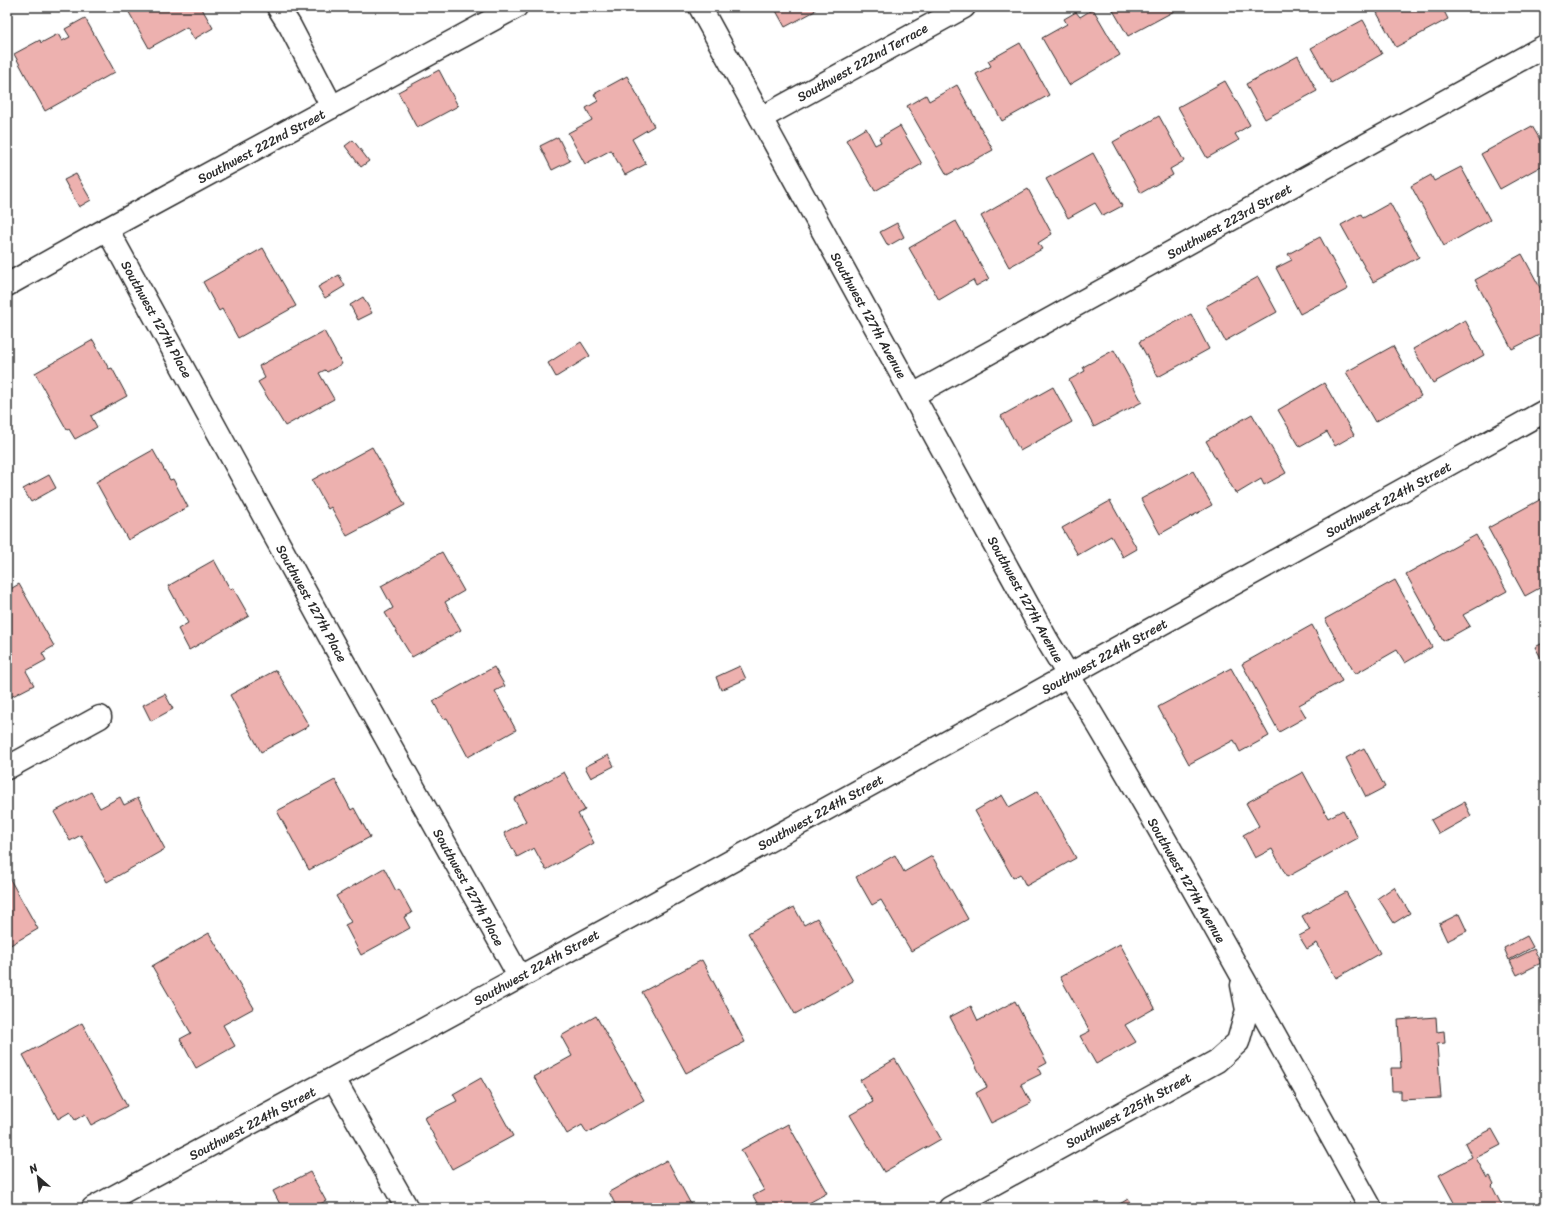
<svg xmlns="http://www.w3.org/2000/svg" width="1552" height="1215" font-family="Sriracha,sans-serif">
<rect width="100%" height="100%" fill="#fff"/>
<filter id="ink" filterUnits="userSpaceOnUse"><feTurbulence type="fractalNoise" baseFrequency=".025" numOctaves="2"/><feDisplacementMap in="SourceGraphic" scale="8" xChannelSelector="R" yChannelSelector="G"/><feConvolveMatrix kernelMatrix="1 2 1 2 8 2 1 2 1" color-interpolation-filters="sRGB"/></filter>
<g filter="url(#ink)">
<g fill="#edb1af" stroke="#2b2b2b">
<path d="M126,7H201L213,28L194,39L187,27L149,48Z"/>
<path d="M774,7H813L815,11L785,27Z"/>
<path d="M1111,7H1179L1180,8L1128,36Z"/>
<path d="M1388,7H1442L1448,19L1396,47L1377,13Z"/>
<path d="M1093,9L1120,55L1069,85L1042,38L1067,24L1064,19L1076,12L1080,17Z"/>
<path d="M85,18L115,72L45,111L14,54L40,40L41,43L58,34L62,41L70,37L65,29Z"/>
<path d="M1363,20L1382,54L1331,83L1311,48Z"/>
<path d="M1020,43L1049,95L1002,121L976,74L991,66L988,61Z"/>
<path d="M1298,56L1317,91L1265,119L1246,84Z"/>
<path d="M439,70L458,106L417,128L398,92Z"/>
<path d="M627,76L654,126L632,139L646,164L625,175L611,150L585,164L568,133L592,120L586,108L598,101L594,94Z"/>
<path d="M1225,81L1250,125L1235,134L1239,140L1207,158L1178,107Z"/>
<path d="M957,85L993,150L947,175L907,106L926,95L929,101Z"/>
<path d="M1159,116L1184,161L1170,169L1173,175L1141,193L1113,142Z"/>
<path d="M900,126L922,164L875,191L846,140L866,128L875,145L881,142L879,138Z"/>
<path d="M1532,126L1545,148V164L1500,189L1481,154Z"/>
<path d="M558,137L570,161L552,170L540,146Z"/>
<path d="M353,140L369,161L361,167L345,146Z"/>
<path d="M1093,153L1122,206L1103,216L1095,203L1068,218L1046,179Z"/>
<path d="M1461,167L1490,220L1444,246L1411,186L1431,175L1434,181Z"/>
<path d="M76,174L91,200L79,207L64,180Z"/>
<path d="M1028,189L1052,234L1038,243L1042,249L1009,267L981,216Z"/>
<path d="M1390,203L1419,257L1373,282L1341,225L1361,214L1363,218Z"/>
<path d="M956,221L989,279L976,286L973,280L939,300L909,248Z"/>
<path d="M897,223L904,237L888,246L880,232Z"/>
<path d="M1320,237L1348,289L1300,314L1276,268L1292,260L1288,254Z"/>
<path d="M263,248L296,306L238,338L222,309L219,311L203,282Z"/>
<path d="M1522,254L1545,297V324L1540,327L1543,333L1512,349L1475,280Z"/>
<path d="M339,275L345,286L325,298L318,287Z"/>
<path d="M1258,277L1277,312L1225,341L1206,306Z"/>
<path d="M363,297L372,313L358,320L350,305Z"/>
<path d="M1191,314L1209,349L1158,377L1139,342Z"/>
<path d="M1465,320L1484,355L1433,383L1413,349Z"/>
<path d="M324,331L342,364L327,372L325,370L319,373L334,399L285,426L258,382L265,378L259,366Z"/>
<path d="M93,340L109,369L112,368L127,396L91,416L97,427L75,439L69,429L67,430L35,373Z"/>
<path d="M581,342L590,356L556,377L548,363Z"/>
<path d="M1393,346L1421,396L1375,422L1346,372Z"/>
<path d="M1114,350L1142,402L1094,427L1069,380L1085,371L1083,367Z"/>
<path d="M1324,383L1354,435L1335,446L1327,432L1300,447L1278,410Z"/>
<path d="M1053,387L1072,422L1020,451L1001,416Z"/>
<path d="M1252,414L1286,473L1264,485L1261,479L1236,494L1206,441Z"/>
<path d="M372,447L405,505L347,536L331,507L328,509L312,480Z"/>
<path d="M153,450L170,480L173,479L188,507L128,540L96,482Z"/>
<path d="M1193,471L1212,505L1160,534L1141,499Z"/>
<path d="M49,475L56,488L31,502L23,489Z"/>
<path d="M1545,497V585L1525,596L1488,528Z"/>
<path d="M1110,501L1137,549L1123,557L1111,536L1078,555L1062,528Z"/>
<path d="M1476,535L1507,591L1463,615L1470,626L1443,641L1406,574Z"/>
<path d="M442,552L464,591L445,602L461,630L412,657L385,613L393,608L381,586Z"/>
<path d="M214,560L230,589L233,588L249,616L189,650L178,629L188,623L168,586Z"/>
<path d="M1395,580L1432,647L1405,663L1397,650L1355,674L1325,619Z"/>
<path d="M19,584L54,646L42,653L46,660L26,671L34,685L7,699V591Z"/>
<path d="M1312,625L1342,681L1299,705L1306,717L1279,732L1242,664Z"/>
<path d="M1545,642V665L1535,647Z"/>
<path d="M740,666L746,679L721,690L716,677Z"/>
<path d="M494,667L505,686L495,691L516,730L468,757L447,718L443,719L433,701Z"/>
<path d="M1231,668L1269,736L1240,752L1234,740L1189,764L1158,707Z"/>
<path d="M276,670L309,726L261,752L230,695Z"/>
<path d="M165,694L173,709L151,721L143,705Z"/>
<path d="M1364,748L1385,787L1366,797L1346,758Z"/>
<path d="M608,755L614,766L591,778L585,767Z"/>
<path d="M564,772L585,810L578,814L594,843L546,870L534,848L517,857L504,833L526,821L514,799Z"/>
<path d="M1303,772L1328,818L1343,810L1358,838L1287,877L1272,849L1255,858L1243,835L1259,826L1246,803Z"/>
<path d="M335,780L351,810L354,808L370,837L309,870L277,811Z"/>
<path d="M1038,791L1076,858L1026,886L1020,874L1013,878L975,811L1002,795L1009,807Z"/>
<path d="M91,792L100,808L120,797L124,805L138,798L165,849L107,882L81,835L70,841L54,812Z"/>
<path d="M1464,802L1471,816L1439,834L1431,820Z"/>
<path d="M895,855L904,872L932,856L968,919L911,951L881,900L872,905L856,877Z"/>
<path d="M384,868L396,891L399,889L412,913L404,917L410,928L361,955L345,925L351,922L336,896Z"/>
<path d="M7,874L38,929L7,947Z"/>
<path d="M1394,887L1410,913L1394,923L1378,898Z"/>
<path d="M1346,892L1380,953L1336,978L1317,943L1307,949L1299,936L1310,930L1302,916Z"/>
<path d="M794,907L804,925L817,918L853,981L795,1014L748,933Z"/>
<path d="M1459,914L1467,931L1447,941L1439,924Z"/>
<path d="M209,933L254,1008L223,1025L235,1046L196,1068L180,1039L191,1033L152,966Z"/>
<path d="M1527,936L1533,947L1509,960L1504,948Z"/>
<path d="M1120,944L1155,1008L1125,1025L1136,1042L1096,1064L1080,1036L1090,1031L1060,977Z"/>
<path d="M1534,949L1541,963L1517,975L1510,961Z"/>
<path d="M702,960L745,1042L686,1073L642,992Z"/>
<path d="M1015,1001L1047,1063L1038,1068L1041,1074L1021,1084L1031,1103L991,1123L976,1093L987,1087L950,1017L971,1006L978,1021Z"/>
<path d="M596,1016L644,1100L587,1133L582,1125L567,1134L534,1077L572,1056L561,1036Z"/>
<path d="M1436,1017L1437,1032L1444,1031L1445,1043L1437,1044L1441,1098L1401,1100V1091H1392L1391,1068H1401L1398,1020Z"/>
<path d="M82,1023L127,1106L91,1125L85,1114L75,1120L70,1112L58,1119L23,1055Z"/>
<path d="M895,1059L941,1139L884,1172L850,1115L873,1102L860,1080Z"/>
<path d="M481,1078L513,1136L452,1169L424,1118L457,1101L453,1094Z"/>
<path d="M788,1124L827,1193L800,1208H760L753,1196L764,1190L741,1150Z"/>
<path d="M1492,1129L1501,1145L1476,1158L1487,1178L1490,1176L1494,1184L1492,1186L1503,1208H1457L1439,1175L1472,1157L1465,1143Z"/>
<path d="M667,1160L693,1208H617L609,1192Z"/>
<path d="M310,1172L326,1201L316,1206L317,1208H282L273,1191Z"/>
<path d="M1128,1199L1133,1208H1113Z"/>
</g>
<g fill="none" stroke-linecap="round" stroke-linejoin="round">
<defs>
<g id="minor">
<path d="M278,7L290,26L332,107"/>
<path d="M700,7L1047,640C1161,826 1265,1018 1371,1208"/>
<path d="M761,118L964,7"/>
<path d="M107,229L338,652L519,976"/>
<path d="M7,285L107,229L516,7"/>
<path d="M913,395L1545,46"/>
<path d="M7,768L100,717"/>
<path d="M334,1079L407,1208"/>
<path d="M93,1208C580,947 1062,679 1545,411"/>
<path d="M950,1208L1217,1061L1238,1042L1247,1010L1242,985"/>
</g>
</defs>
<use href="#minor" stroke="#2b2b2b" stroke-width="25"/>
<use href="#minor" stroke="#fff" stroke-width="22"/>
</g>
</g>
<g text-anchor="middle" stroke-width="3" stroke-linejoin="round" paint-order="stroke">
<g font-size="13" fill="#2b2b2b" stroke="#fff">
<text transform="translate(862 62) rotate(-29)" y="5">Southwest 222nd Terrace</text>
<text transform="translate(261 146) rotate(-28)" y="5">Southwest 222nd Street</text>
<text transform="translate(1229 221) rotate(-29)" y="5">Southwest 223rd Street</text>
<text transform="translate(869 315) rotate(61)" y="5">Southwest 127th Avenue</text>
<text transform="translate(157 319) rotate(61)" y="5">Southwest 127th Place</text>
<text transform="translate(1388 499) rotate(-29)" y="5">Southwest 224th Street</text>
<text transform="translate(1026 599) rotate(61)" y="5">Southwest 127th Avenue</text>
<text transform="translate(312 603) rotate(61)" y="5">Southwest 127th Place</text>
<text transform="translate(1104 656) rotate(-29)" y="5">Southwest 224th Street</text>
<text transform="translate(820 812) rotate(-29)" y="5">Southwest 224th Street</text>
<text transform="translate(1187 880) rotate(60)" y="5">Southwest 127th Avenue</text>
<text transform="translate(469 887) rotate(61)" y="5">Southwest 127th Place</text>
<text transform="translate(536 967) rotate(-29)" y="5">Southwest 224th Street</text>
<text transform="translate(1128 1110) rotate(-29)" y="5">Southwest 225th Street</text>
<text transform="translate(252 1123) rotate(-28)" y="5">Southwest 224th Street</text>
</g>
</g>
<rect width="1552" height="1215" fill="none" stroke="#fff" stroke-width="24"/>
<rect x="12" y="12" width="1528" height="1191" fill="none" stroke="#2b2b2b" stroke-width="1.5" filter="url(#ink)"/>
<g transform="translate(38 1177) rotate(332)" stroke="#ffffff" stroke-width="3" paint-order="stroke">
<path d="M0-3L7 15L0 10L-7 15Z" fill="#2b2b2b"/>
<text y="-6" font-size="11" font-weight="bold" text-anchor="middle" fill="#2b2b2b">N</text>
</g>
</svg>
